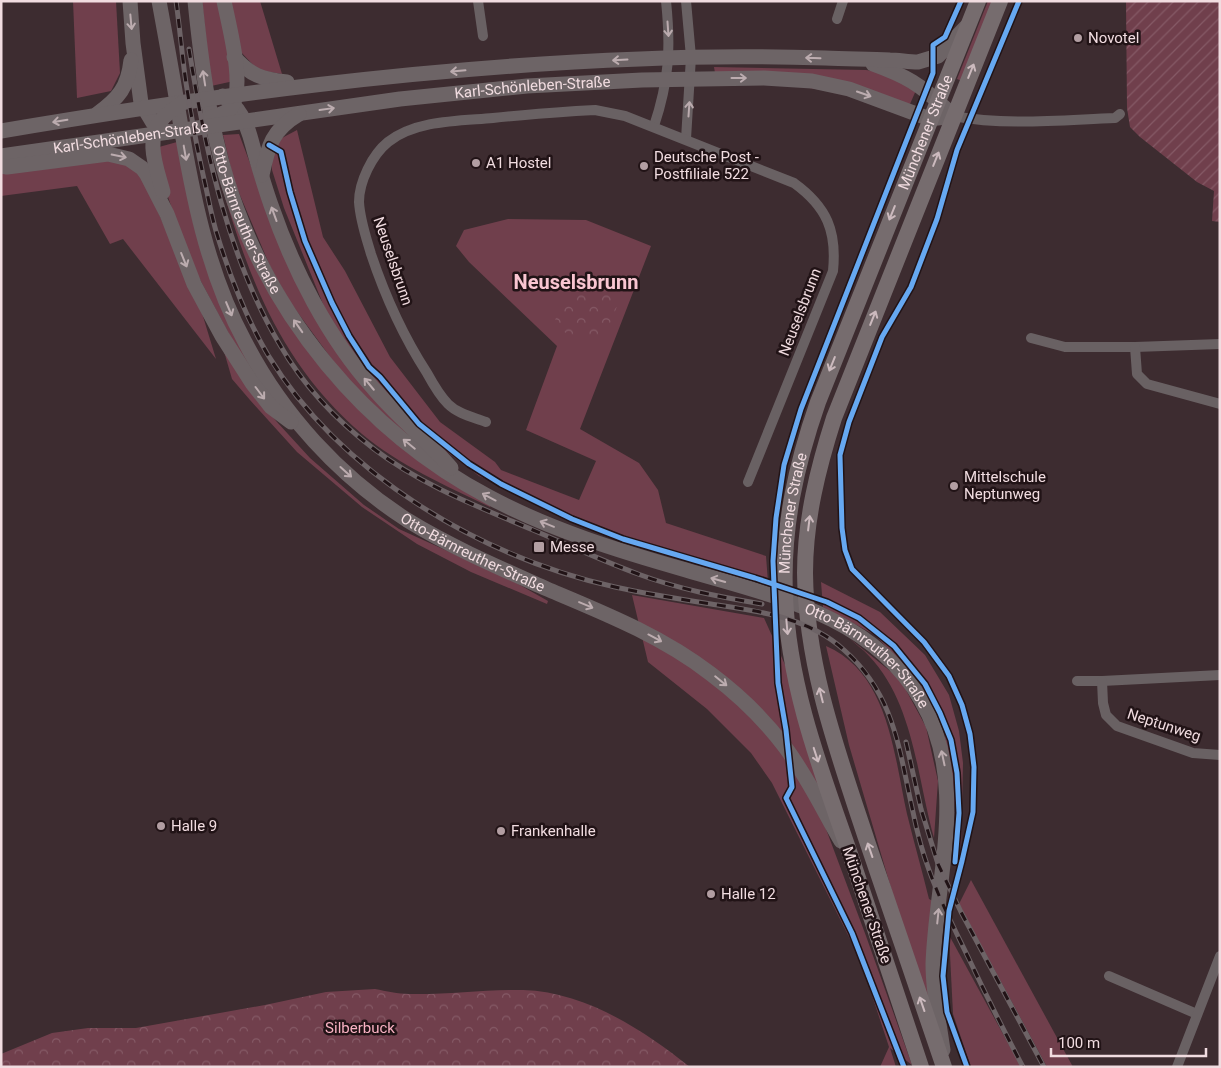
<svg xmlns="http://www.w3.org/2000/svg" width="1221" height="1068" font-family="Roboto,sans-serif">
<defs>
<pattern id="park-crowns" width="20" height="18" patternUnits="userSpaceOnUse" patternTransform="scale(1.25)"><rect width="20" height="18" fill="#703f4c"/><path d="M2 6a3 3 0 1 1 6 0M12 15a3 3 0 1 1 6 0" fill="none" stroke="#855a66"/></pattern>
<pattern id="garden-furrows" width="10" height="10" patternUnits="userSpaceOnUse" patternTransform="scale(1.25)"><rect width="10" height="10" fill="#703f4c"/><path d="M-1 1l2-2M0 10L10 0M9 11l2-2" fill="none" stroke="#855a66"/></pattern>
</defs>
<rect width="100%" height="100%" fill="#3d2c30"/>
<g fill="#703f4c">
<path d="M73,1H116L120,73L111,91L77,98Z"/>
<path d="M202,1H260L282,74L258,70L240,51L234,81L211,86Z"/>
<path d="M988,1H993L962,81L957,79Z"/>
<path d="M714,67L866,70L880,72L917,88L910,104L715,73Z"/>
<path d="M297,130L323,237L345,271L390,357L440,422L495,462L501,470L579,500L596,461L526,430L557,346L469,262L456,246L464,230L508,219L586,220L651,246L580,429L639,463L658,490L666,523L766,556L768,582L622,537L479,476L427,437L359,365L325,309L284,208L272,170L271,152L280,139Z"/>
<path d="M239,134L289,266L418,444L373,405L339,369L290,302L270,266L234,181L223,135Z"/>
<path d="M177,142L197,236L266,389L236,347L189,259L167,194L159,147Z"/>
<path d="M111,158L140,170L202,313L216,359L123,239L110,244L77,186L1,196V171Z"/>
<path d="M221,184L329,378L370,421L412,456L448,481L491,505L490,507C446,486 399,465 362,434C282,365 250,282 221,184Z"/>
<path d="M223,348L257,398L277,422L310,458L364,505L399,529L511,580L548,601L547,604L471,572L417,544L362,507L297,452L250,400L232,379Z"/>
<path d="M821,582L880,612L925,655L949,695L959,731L963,763L961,849L943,723L916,678L875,635L823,607Z"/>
<path d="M632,595L764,618L786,667L819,786L826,829L866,936L912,1065L890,1048L896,1067H880L889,1047L860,959L772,783L751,753L707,709L648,662Z"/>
<path d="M849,638L900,679L926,727L938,781L934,838C917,778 914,703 869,656C863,649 855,644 849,638Z"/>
<path d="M826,646C889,673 894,756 907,814C914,842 922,871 929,899L933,901L928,1001L901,922L849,745Z"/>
<path d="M971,880L1073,1067H1047L959,904Z"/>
<path d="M949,935L1021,1067H971L953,1014Z"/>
</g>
<g fill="url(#park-crowns)">
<path d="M574,277L621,297L600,347L552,327Z"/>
<path d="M375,989C386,991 398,994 409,994C447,995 485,989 523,990C586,992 643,1030 690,1067H1V1054L52,1033L88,1028H136L265,1005L326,992Z"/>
</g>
<path fill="url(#garden-furrows)" d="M1126,1H1220V222L1212,221L1214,191L1197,182L1140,137L1130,127L1127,108Z"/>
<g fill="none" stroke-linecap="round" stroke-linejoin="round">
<g stroke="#696163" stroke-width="10">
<path d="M478,1L483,36"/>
<path d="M686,1L691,57L686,139"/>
<path d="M837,19L843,1"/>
<path d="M953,116C1006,126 1062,120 1115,118L1120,114"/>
<path d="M654,126C669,81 671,49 666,1"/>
<path d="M1031,338L1065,347H1135L1220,344"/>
<path d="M1135,347L1137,374L1147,384L1220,404"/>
<path d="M486,422C473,417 458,414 448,404C439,395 433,384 427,373C403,336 385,296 371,254C366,237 360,220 359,202C359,182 372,155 388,142C416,120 459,121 493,118C521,115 548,113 576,111L595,110L625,116L794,183C827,207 837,231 833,271L748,482"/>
<path d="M1077,681H1102L1220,675"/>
<path d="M1102,681L1103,703L1106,715L1117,726L1193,753L1220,755"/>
<path d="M1109,976L1197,1014"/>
<path d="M1177,1067L1220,956"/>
</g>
<g stroke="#6d6466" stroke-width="15">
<path d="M130,1L133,43L141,103L153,123L167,132"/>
<path id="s1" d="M159,1C166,39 173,77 179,115C192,193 207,272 245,342C282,414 339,476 407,520C451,547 500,568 547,589C604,613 662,636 711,674C739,695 764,719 785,747C807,776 823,810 841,841"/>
<path id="s2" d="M195,1C201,61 209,122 227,180C269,315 364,431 489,497C551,530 619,551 686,570C773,596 872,615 921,700C969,782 936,876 933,964C933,993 939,1022 943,1050"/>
<path d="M234,57C251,76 262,79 287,82"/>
<path d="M873,64C906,76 920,84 946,109"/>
<path d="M223,96C229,101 235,105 239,112C248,124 251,140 255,154C260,171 265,188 271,205C293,269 328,338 374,389C398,417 427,440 451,468"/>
<path d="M97,114C119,98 128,87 131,60"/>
<path d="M207,120C214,114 224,116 231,108C246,88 229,26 224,1"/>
<path d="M1,131C213,95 425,67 640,59C702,56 763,56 825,58C847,59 868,59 890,60C899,60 908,62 918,62L938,56L966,27"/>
<path id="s3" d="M1,156L400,99L527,86L642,80L764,78L812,81L849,89L930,119L953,116"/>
<path d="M1,166L7,167L108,154L129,159L142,168L147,175L167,214L194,284L222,336L252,383L271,407L291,422"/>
<path d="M262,175C268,146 272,130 299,114"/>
<path d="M163,192C157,169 143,137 164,117C169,112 176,108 182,103"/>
</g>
<g stroke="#766c6e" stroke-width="16">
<path id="s4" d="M921,1067C897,995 873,923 849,851C820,768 788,684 785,595C782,528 796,465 818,402L978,1"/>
<path d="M944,1067C918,992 893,916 867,841C838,753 806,667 805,573C805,520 818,468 834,418L1000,1"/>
</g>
<defs>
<g id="rail">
<path d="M176,1C180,29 182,56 186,83C191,115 197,148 204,179C208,196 211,214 216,231C229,274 245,316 268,355C341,475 481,557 615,587C647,594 679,599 711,604C758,611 808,617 844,650C895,695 899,750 913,812C917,832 922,851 929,870C940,901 955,930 969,959C986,995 1004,1031 1023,1067"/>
<path d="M189,49C205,149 228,258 280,345C303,385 337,421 374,449C421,485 479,507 533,530C568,545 603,561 638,574C678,589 720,597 762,604"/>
<path d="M906,742L921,809L938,864L961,912L1044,1067"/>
</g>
</defs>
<use href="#rail" stroke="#6d6366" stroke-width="5"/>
<use href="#rail" stroke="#211316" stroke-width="3" stroke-dasharray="9" stroke-linecap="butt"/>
<defs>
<g id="cycleway">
<path d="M269,145L281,152L290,192L305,241L332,303L349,336L369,367L380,377L419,424L469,464L501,484L572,519L623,539L755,578L827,602L859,618L894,646L925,684L940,713L951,740L957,773L959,813L955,862"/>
<path d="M904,1067L852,933L786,798L792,787L786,730L778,683L773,561L776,518L784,465L801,409L933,73V45L945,37L961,1"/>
<path d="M967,1067L947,1012L943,976L949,911L962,861L973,812L974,767L970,734L962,705L949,676L924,642L852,569L845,550L842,528L840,455L849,422L882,337L911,287L937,219L957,150L1019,1"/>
</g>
</defs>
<use href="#cycleway" stroke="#211316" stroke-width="8"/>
<use href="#cycleway" stroke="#66a8f1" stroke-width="5"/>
</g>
<defs><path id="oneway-shaft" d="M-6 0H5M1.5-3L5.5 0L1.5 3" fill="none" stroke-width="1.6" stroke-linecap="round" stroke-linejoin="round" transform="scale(1.25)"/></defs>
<g stroke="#bcacaf">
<use href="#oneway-shaft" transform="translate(131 22) rotate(85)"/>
<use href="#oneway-shaft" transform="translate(813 58) rotate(-178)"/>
<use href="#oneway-shaft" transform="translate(620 60) rotate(177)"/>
<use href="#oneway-shaft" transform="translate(458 71) rotate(175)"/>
<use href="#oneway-shaft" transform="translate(204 78) rotate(-99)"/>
<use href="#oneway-shaft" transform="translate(739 78)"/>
<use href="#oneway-shaft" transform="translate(864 94) rotate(19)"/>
<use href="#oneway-shaft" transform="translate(327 109) rotate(-8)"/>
<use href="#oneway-shaft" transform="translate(60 121) rotate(171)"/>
<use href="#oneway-shaft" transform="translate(185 153) rotate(80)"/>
<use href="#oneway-shaft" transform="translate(119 156) rotate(11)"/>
<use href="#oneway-shaft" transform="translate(274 214) rotate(-110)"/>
<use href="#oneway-shaft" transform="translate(184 260) rotate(68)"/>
<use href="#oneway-shaft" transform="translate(229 309) rotate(67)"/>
<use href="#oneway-shaft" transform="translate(298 326) rotate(-125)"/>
<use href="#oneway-shaft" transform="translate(369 384) rotate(-130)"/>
<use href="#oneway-shaft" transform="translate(260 393) rotate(53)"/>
<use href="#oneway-shaft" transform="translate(409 444) rotate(-141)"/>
<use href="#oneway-shaft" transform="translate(346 472) rotate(42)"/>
<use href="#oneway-shaft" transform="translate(489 497) rotate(-152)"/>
<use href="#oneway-shaft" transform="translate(547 524) rotate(-158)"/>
<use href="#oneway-shaft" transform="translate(718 580) rotate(-164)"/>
<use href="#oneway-shaft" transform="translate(586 605) rotate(23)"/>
<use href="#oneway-shaft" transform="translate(655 638) rotate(28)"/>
<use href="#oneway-shaft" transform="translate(721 681) rotate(39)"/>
<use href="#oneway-shaft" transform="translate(943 758) rotate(-102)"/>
<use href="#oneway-shaft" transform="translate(938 916) rotate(-84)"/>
</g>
<g stroke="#bbabae">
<use href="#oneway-shaft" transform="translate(668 29) rotate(86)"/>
<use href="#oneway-shaft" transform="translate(689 109) rotate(-86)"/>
</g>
<g stroke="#ccbabe">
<use href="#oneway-shaft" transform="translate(971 71) rotate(-68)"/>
<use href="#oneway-shaft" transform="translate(936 159) rotate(-68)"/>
<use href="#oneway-shaft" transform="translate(892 213) rotate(112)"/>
<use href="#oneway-shaft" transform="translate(873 318) rotate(-68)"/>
<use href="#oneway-shaft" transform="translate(832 364) rotate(112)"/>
<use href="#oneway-shaft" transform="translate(809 523) rotate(-83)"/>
<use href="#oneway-shaft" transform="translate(787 627) rotate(85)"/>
<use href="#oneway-shaft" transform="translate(821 695) rotate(-104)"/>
<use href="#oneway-shaft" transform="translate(816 755) rotate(72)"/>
<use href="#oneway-shaft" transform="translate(870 850) rotate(-109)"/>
<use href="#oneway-shaft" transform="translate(922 1004) rotate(-109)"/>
</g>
<g fill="#b29ea2" stroke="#211316" stroke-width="2">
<circle cx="1078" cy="38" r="5"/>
<circle cx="476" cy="163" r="5"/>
<circle cx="644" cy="166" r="5"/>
<circle cx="954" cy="486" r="5"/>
<rect x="533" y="541" width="12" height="12" rx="2.5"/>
<circle cx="161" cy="826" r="5"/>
<circle cx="501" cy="831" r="5"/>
<circle cx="711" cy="894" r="5"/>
</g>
<g text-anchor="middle" stroke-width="5" stroke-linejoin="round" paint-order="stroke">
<g font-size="15" fill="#f1dce0" stroke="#211316" text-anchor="start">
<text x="1088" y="43">Novotel</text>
<text x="654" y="162">Deutsche Post -<tspan x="654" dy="17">Postfiliale 522</tspan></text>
<text x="486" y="168">A1 Hostel</text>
<text x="964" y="482">Mittelschule<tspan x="964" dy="17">Neptunweg</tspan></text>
<text x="550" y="552">Messe</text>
<text x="171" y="831">Halle 9</text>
<text x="511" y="836">Frankenhalle</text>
<text x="721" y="899">Halle 12</text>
</g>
<g font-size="15" fill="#f1dce0" stroke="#211316">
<text dy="5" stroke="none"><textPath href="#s3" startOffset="536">Karl-Schönleben-Straße</textPath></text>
<text dy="5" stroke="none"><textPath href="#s4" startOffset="980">Münchener Straße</textPath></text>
<text dy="5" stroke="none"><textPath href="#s3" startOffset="131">Karl-Schönleben-Straße</textPath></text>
<text dy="5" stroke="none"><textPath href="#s2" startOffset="226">Otto-Bärnreuther-Straße</textPath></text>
<text transform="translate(393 261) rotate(71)" y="5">Neuselsbrunn</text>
<text transform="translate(800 312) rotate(-69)" y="5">Neuselsbrunn</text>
<text dy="5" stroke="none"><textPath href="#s4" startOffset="575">Münchener Straße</textPath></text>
<text dy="5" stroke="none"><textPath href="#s1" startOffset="670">Otto-Bärnreuther-Straße</textPath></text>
<text dy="5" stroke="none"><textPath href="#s2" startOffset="1019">Otto-Bärnreuther-Straße</textPath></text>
<text transform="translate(1164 725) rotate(18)" y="5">Neptunweg</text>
<text transform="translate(867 905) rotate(71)" y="5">Münchener Straße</text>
</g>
<g font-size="15" fill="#f9b2c3" stroke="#211316">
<text x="360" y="1033">Silberbuck</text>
</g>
<g font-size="20" font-weight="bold" fill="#f9c5d1" stroke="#211316">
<text x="576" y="289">Neuselsbrunn</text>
</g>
</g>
<rect width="1221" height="1068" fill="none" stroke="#f1dce0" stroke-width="5"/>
<path d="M1051 1048v8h155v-8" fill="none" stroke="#f1dce0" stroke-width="2.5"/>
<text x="1058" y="1048" font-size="15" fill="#f1dce0" stroke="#211316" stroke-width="4" paint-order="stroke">100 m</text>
</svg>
